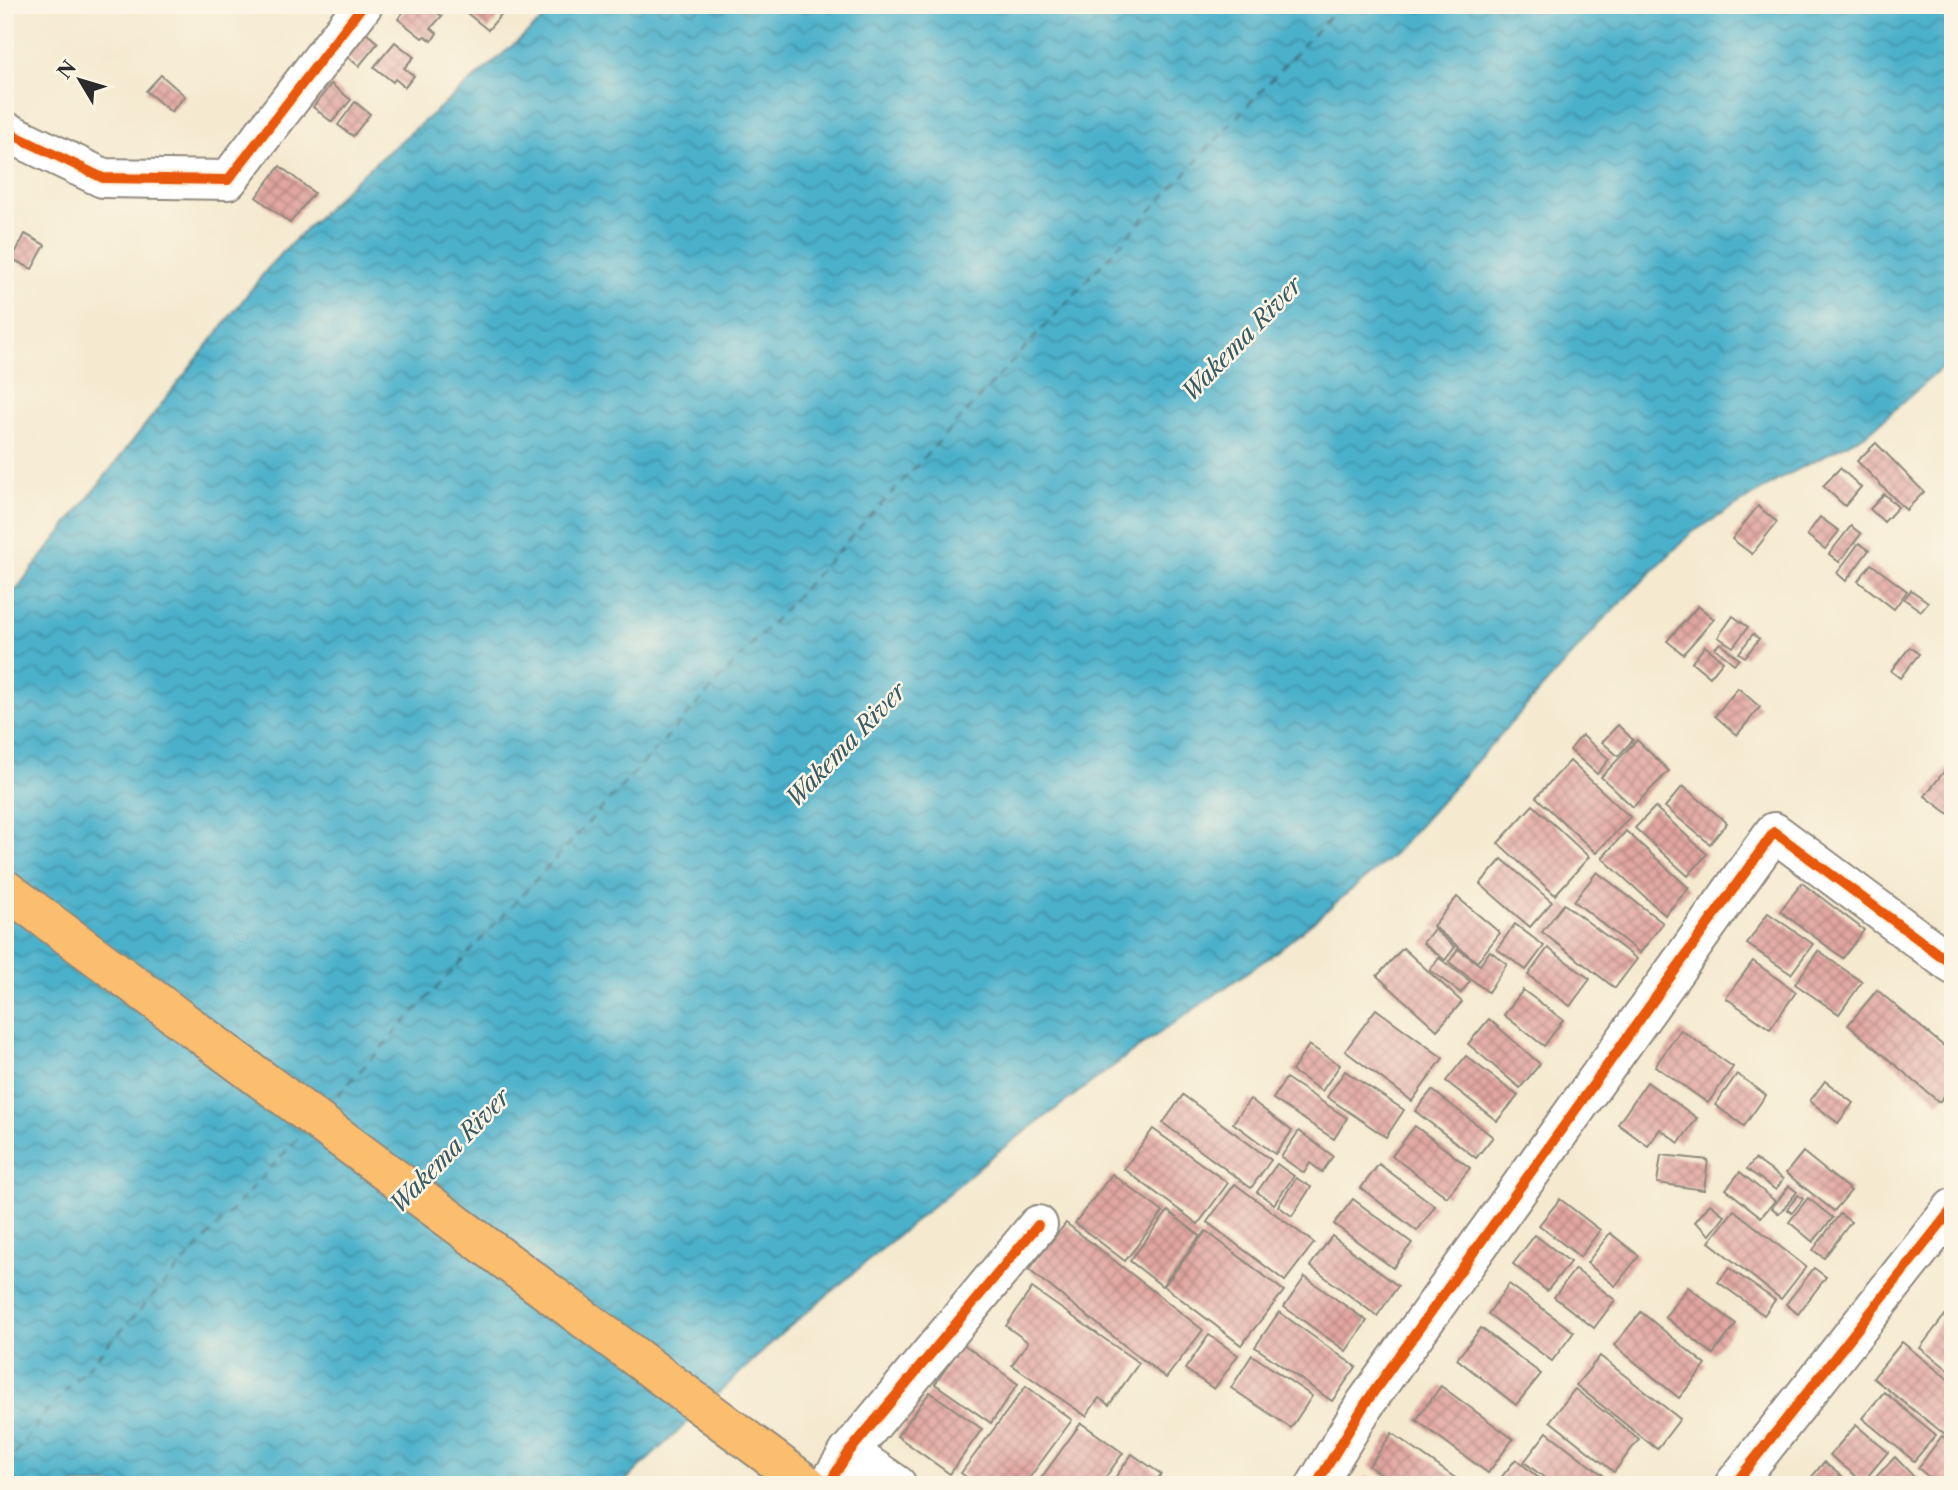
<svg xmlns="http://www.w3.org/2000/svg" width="1958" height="1490" font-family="'Libre Caslon Text',serif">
<defs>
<pattern id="water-waves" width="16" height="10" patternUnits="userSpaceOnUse" patternTransform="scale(1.75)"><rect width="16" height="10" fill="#4cb1cb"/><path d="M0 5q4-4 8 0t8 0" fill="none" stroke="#3f90a5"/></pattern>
<pattern id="building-cross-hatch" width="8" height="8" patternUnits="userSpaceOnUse" patternTransform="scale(1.75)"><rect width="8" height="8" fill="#e2a6a0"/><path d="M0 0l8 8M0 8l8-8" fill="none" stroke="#b78783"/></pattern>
</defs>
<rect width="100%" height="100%" fill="#fcf5e5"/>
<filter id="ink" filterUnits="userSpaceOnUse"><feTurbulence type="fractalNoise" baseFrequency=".0143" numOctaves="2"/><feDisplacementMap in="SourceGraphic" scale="14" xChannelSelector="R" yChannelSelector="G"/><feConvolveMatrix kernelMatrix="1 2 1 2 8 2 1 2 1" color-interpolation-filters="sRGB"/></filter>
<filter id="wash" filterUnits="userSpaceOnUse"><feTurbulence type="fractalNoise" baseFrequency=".00686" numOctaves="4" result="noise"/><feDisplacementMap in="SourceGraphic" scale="28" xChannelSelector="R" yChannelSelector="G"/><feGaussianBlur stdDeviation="1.57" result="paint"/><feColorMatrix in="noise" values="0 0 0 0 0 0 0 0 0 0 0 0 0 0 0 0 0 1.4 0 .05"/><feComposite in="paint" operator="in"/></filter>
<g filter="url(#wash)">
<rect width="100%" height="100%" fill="#f5ead0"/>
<path fill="url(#water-waves)" stroke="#3c6e7b" stroke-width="2" d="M560,5H1953V358L1868,433L1785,476L1691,533L1604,619L1391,857L1275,953L1135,1050L991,1157L781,1334L621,1485H5V604L272,263L354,181Z"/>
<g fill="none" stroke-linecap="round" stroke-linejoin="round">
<g stroke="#375a63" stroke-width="2" stroke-dasharray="9 7" stroke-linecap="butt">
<path d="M327,1107L1340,5"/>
<path d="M5,1468L47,1411L302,1134"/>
</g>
</g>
<g id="blocks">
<g fill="url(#building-cross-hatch)">
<path d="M409,5H425L442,16L431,28L437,33L432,41L425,36L422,38L398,19Z"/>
<path d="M457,5H509L488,30Z"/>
<path d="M366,33L378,43L359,66L346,56Z"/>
<path d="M395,42L414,57L404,68L414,76L405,87L395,79L393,82L374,67Z"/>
<path d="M161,75L185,96L171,112L146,91Z"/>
<path d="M331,84L351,100L332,122L313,107Z"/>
<path d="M355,102L370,114L353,136L338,125Z"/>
<path d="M280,166L314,193L290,223L256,197Z"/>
<path d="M25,234L45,245L32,269L12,259Z"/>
<path d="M1876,443L1924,492L1906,510L1857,461Z"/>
<path d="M1840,468L1861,487L1845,506L1823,486Z"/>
<path d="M1884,494L1898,507L1884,522L1870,509Z"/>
<path d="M1758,506L1777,522L1752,554L1732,539Z"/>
<path d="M1820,517L1839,531L1825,549L1807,535Z"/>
<path d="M1851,526L1861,534L1839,562L1829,554Z"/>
<path d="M1859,543L1869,550L1846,581L1837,573Z"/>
<path d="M1871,564L1907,591L1894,609L1858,581Z"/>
<path d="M1911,590L1928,602L1921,611L1904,599Z"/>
<path d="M1698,606L1714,619L1683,654L1667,641Z"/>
<path d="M1733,616L1748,627L1733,647L1718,637Z"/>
<path d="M1753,634L1759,639L1745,657L1739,653Z"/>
<path d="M1720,643L1739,659L1734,664L1715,648Z"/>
<path d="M1705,646L1723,661L1710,677L1692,662Z"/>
<path d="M1910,647L1919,654L1900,678L1891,671Z"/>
<path d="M1738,688L1760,707L1737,735L1715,716Z"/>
<path d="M1618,725L1633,740L1618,756L1602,742Z"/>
<path d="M1582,735L1609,759L1597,774L1570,750Z"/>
<path d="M1637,740L1669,771L1633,807L1601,777Z"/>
<path d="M1953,760V817L1925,796Z"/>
<path d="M1570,761L1630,817L1596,853L1536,797Z"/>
<path d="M1683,786L1727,823L1710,844L1665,807Z"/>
<path d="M1533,805L1589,857L1555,895L1498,843Z"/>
<path d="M1655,807L1707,854L1688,876L1635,828Z"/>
<path d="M1626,831L1689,888L1665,915L1602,858Z"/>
<path d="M1502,859L1552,902L1530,927L1480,884Z"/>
<path d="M1597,872L1663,923L1640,953L1574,901Z"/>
<path d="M1802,883L1864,930L1843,958L1780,911Z"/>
<path d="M1457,897L1500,933L1477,962L1433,926Z"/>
<path d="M1564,904L1637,959L1615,988L1542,932Z"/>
<path d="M1768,913L1813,944L1791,974L1747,944Z"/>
<path d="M1515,924L1544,946L1526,970L1497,949Z"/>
<path d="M1434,929L1455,947L1445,960L1423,943Z"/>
<path d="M1403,948L1462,1002L1437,1030L1377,976Z"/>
<path d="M1548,948L1590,979L1570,1006L1528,975Z"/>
<path d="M1458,949L1480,965L1490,951L1507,964L1488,992L1449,962Z"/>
<path d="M1818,951L1862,982L1839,1014L1795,984Z"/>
<path d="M1439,958L1470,981L1461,993L1430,970Z"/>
<path d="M1753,961L1796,992L1770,1029L1726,998Z"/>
<path d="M1523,990L1563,1020L1544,1046L1504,1015Z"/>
<path d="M1877,990L1953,1054V1086L1939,1102L1848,1025Z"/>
<path d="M1376,1009L1443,1058L1412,1101L1345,1051Z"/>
<path d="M1489,1019L1540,1064L1520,1088L1468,1044Z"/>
<path d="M1681,1030L1733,1067L1708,1103L1655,1066Z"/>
<path d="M1309,1045L1340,1065L1322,1091L1292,1071Z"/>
<path d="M1466,1056L1518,1096L1497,1121L1446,1081Z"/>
<path d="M1345,1071L1404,1110L1386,1137L1327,1097Z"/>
<path d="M1737,1074L1766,1095L1744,1126L1715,1105Z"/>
<path d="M1286,1078L1347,1118L1334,1139L1273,1099Z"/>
<path d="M1825,1081L1853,1103L1838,1123L1810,1101Z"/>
<path d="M1647,1082L1697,1118L1679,1143L1660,1129L1648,1146L1618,1124Z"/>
<path d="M1432,1090L1493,1137L1476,1158L1415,1111Z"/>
<path d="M1183,1095L1271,1160L1251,1188L1163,1123Z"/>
<path d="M1250,1099L1292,1131L1275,1154L1233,1123Z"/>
<path d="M1415,1126L1470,1168L1447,1197L1392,1156Z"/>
<path d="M1153,1129L1228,1183L1198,1224L1124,1169Z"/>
<path d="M1299,1131L1333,1156L1322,1172L1310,1163L1304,1173L1281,1157Z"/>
<path d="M1803,1152L1851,1191L1834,1211L1786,1173Z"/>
<path d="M1661,1155L1708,1160L1704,1190L1657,1183Z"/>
<path d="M1755,1159L1783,1179L1776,1190L1747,1169Z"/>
<path d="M1277,1164L1294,1176L1274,1204L1257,1192Z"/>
<path d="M1379,1164L1435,1206L1417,1231L1361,1188Z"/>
<path d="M1740,1172L1775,1201L1761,1217L1726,1189Z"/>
<path d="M1112,1174L1163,1212L1125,1261L1075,1223Z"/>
<path d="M1296,1178L1311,1187L1292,1216L1278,1206Z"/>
<path d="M1235,1184L1314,1243L1285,1281L1207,1222Z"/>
<path d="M1789,1186L1797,1192L1779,1214L1772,1208Z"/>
<path d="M1798,1195L1803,1199L1792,1213L1787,1209Z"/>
<path d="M1808,1198L1833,1218L1813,1242L1789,1222Z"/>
<path d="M1353,1199L1412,1243L1393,1268L1334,1224Z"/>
<path d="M1560,1199L1600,1230L1580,1257L1539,1225Z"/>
<path d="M1710,1204L1725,1216L1710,1235L1695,1222Z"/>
<path d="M1734,1210L1806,1267L1781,1299L1709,1242Z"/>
<path d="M1168,1211L1200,1236L1162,1286L1130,1261Z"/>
<path d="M1840,1214L1851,1222L1824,1258L1813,1250Z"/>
<path d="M1066,1223L1203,1330L1166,1378L1029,1270Z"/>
<path d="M1206,1231L1284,1291L1241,1345L1164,1286Z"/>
<path d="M1610,1233L1639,1256L1615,1286L1587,1263Z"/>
<path d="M1535,1235L1570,1262L1547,1291L1513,1264Z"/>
<path d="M1332,1236L1398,1286L1377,1316L1310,1266Z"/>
<path d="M1729,1268L1775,1300L1764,1315L1718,1282Z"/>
<path d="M1814,1268L1826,1277L1798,1314L1786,1304Z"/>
<path d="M1575,1269L1615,1300L1594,1328L1554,1297Z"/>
<path d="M1305,1277L1367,1321L1346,1351L1284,1307Z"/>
<path d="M1509,1284L1574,1332L1552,1361L1488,1314Z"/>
<path d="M1688,1287L1736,1324L1713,1354L1665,1317Z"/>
<path d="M1032,1288L1139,1363L1109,1405L1099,1398L1086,1416L1012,1365L1028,1342L1006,1326Z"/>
<path d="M1279,1312L1356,1367L1332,1401L1255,1347Z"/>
<path d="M1641,1312L1706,1365L1679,1398L1614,1345Z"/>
<path d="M1945,1315L1953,1320V1373L1920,1348Z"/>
<path d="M1481,1328L1541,1374L1516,1405L1457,1359Z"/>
<path d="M1209,1335L1238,1355L1214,1389L1185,1369Z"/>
<path d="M1902,1342L1953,1383V1441L1873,1378Z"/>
<path d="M963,1344L1018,1384L991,1423L935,1384Z"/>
<path d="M1252,1355L1312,1396L1291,1428L1231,1388Z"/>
<path d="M1600,1356L1680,1419L1657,1449L1576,1385Z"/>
<path d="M1026,1386L1072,1420L1024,1485H977L961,1473Z"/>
<path d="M1441,1386L1513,1439L1488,1473L1416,1420Z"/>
<path d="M1575,1389L1639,1439L1614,1472L1550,1421Z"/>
<path d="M930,1392L982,1429L950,1474L897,1436Z"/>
<path d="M1884,1392L1936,1435L1914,1461L1862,1418Z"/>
<path d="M1081,1423L1123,1453L1100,1485H1036Z"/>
<path d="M1856,1425L1888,1452L1863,1482L1830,1455Z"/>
<path d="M1547,1432L1603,1475L1596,1485H1554L1524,1462Z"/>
<path d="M1392,1433L1465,1485H1396L1369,1466Z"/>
<path d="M1942,1436L1953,1445V1485H1939L1918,1468Z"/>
<path d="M1132,1454L1161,1474L1154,1485H1110Z"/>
<path d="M1895,1457L1916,1479L1910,1485H1868Z"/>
<path d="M1516,1459L1547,1485H1495Z"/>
<path d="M1824,1462L1852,1485H1805Z"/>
<path d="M1366,1476L1377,1485H1360Z"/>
</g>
</g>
</g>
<g filter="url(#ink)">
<use href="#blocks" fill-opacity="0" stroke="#908a7e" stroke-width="2"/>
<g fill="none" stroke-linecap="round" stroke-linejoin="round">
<defs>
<g id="minor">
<path d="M5,131L103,178L228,180L363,5"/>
<path d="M849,1452L897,1485"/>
<path d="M828,1485L849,1452L1038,1225"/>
<path d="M1316,1485L1365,1404L1774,832L1953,965"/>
<path d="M1734,1485L1953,1208"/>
</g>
<path id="highway" d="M5,889L808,1485"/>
</defs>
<use href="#minor" stroke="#908a7e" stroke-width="42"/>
<use href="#highway" stroke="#908a7e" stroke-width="42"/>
<use href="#minor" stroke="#fff" stroke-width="38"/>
<use href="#highway" stroke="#fbbd6e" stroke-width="38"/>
<defs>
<g id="cycleway">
<path d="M5,131L103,178L228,180L363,5"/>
<path d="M828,1485L849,1452L1038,1225"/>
<path d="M1316,1485L1365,1404L1774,832L1953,965"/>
<path d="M1734,1485L1953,1208"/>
</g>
</defs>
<use href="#cycleway" stroke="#fcf5e5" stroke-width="15"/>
<use href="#cycleway" stroke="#e8590c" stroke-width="10"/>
</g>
</g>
<g text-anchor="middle" stroke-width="5" stroke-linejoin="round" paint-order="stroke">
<g font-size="24" font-style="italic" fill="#375a63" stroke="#fcf5e5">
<text transform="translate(1242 339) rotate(-46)" y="8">Wakema River</text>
<text transform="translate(846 745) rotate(-46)" y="8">Wakema River</text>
<text transform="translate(450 1151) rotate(-46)" y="8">Wakema River</text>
</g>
</g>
<rect width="1958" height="1490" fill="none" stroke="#fcf5e5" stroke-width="28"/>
<g transform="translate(80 80) rotate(308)" stroke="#fcf5e5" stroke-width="5" paint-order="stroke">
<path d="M0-5L12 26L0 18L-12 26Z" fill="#2b2b2b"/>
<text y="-10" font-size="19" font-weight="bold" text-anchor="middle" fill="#2b2b2b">N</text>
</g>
</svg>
